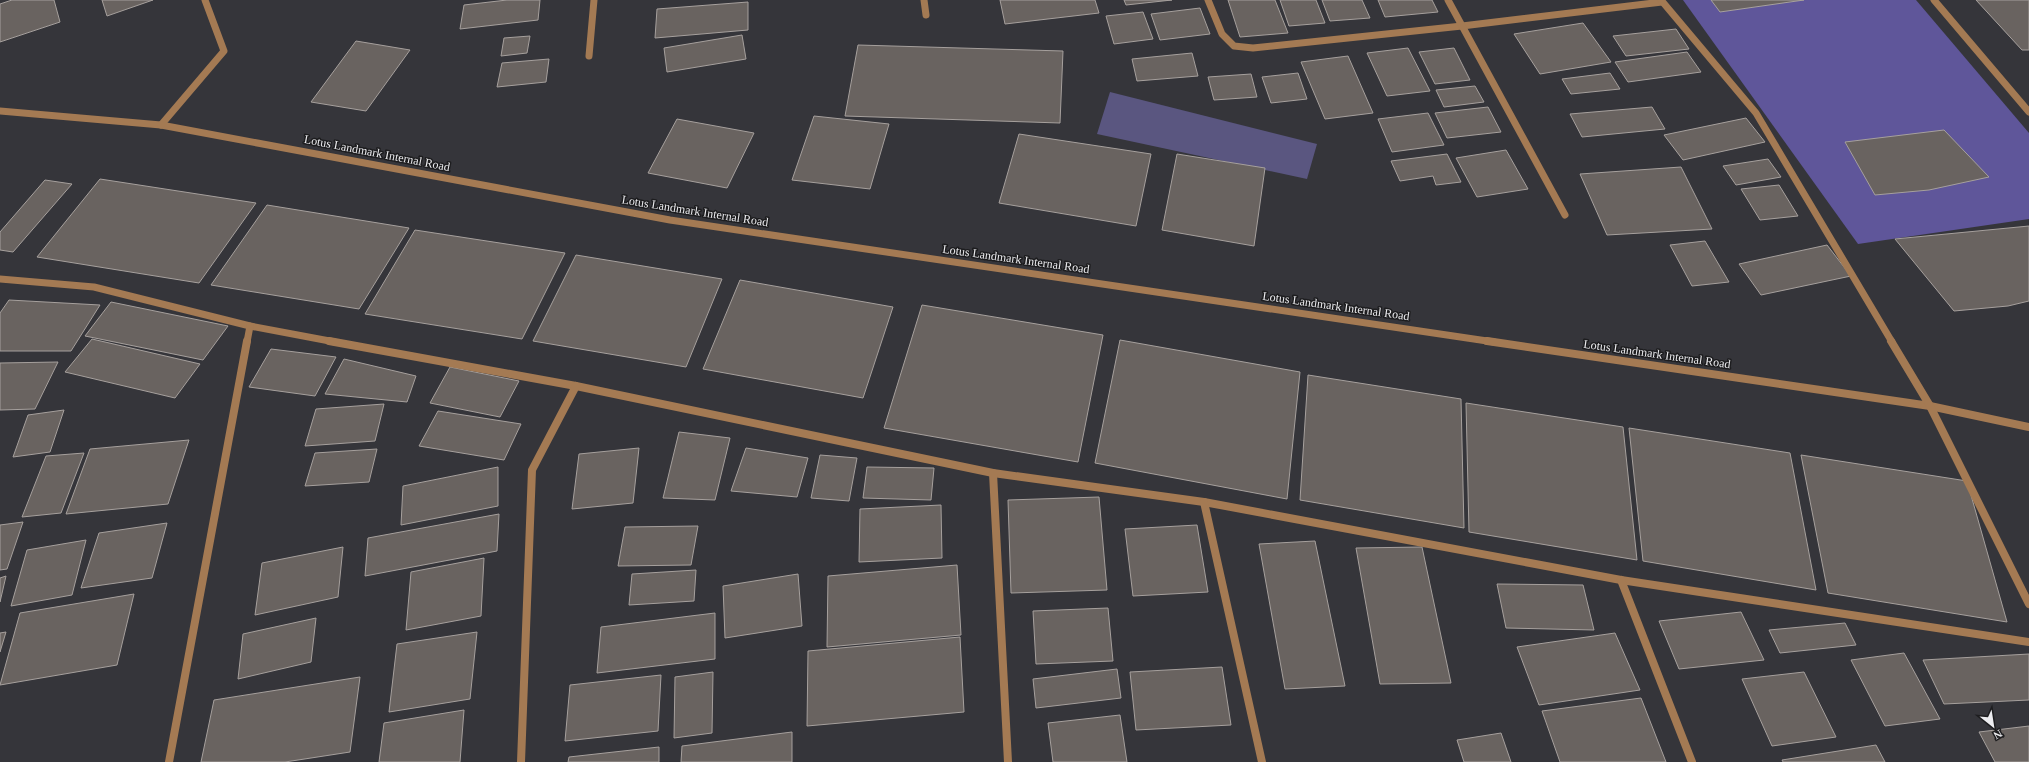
<svg xmlns="http://www.w3.org/2000/svg" width="2029" height="762" font-family="Georgia,serif">
<rect width="100%" height="100%" fill="#35353a"/>
<path fill="#5a5680" d="M1110,92L1317,144L1307,179L1097,134Z"/>
<path fill="#5f569a" d="M1683,0H1916L2029,133V219L1858,244Z"/>
<g fill="#696360" stroke="#a6a09d">
<path d="M12,0H54L60,22L0,42V4Z"/>
<path d="M102,0H153L107,16Z"/>
<path d="M507,0H540L538,20L460,29L464,5Z"/>
<path d="M1000,0H1095L1099,13L1005,24Z"/>
<path d="M1124,0H1172L1126,5Z"/>
<path d="M1228,0H1275L1288,33L1240,37Z"/>
<path d="M1280,0H1316L1325,23L1289,26Z"/>
<path d="M1322,0H1362L1370,18L1330,21Z"/>
<path d="M1378,0H1432L1438,12L1385,17Z"/>
<path d="M1711,0H1804L1720,12Z"/>
<path d="M1976,0H2029V50H2022Z"/>
<path d="M748,2V30L655,38L657,9Z"/>
<path d="M1200,8L1210,34L1160,40L1151,14Z"/>
<path d="M1143,12L1153,39L1114,44L1106,16Z"/>
<path d="M1583,23L1611,62L1540,74L1514,34Z"/>
<path d="M1676,29L1689,49L1626,56L1613,36Z"/>
<path d="M742,35L746,59L667,72L664,48Z"/>
<path d="M530,36L527,53L501,56L504,38Z"/>
<path d="M356,41L410,50L366,111L311,102Z"/>
<path d="M858,45L1063,51L1060,123L845,116Z"/>
<path d="M1408,48L1430,91L1387,96L1367,53Z"/>
<path d="M1454,48L1470,80L1435,84L1419,52Z"/>
<path d="M1687,52L1701,72L1628,82L1615,62Z"/>
<path d="M1192,53L1198,76L1137,81L1132,59Z"/>
<path d="M1348,56L1373,113L1325,119L1301,62Z"/>
<path d="M549,59L546,82L497,87L502,63Z"/>
<path d="M1298,73L1307,99L1271,103L1262,77Z"/>
<path d="M1610,73L1620,89L1571,94L1562,79Z"/>
<path d="M1251,74L1257,97L1214,100L1208,77Z"/>
<path d="M1475,86L1484,102L1444,107L1436,90Z"/>
<path d="M1488,107L1501,132L1447,138L1435,113Z"/>
<path d="M1652,107L1665,129L1582,137L1570,114Z"/>
<path d="M1428,113L1444,145L1392,152L1378,119Z"/>
<path d="M814,116L889,124L870,189L792,180Z"/>
<path d="M1746,118L1765,142L1683,160L1664,135Z"/>
<path d="M677,119L754,133L727,188L648,173Z"/>
<path d="M1944,130L1989,177L1929,190L1875,195L1845,142Z"/>
<path d="M1019,134L1151,154L1136,226L999,203Z"/>
<path d="M1506,150L1528,189L1477,197L1456,158Z"/>
<path d="M1177,154L1265,168L1254,246L1162,230Z"/>
<path d="M1447,154L1461,182L1436,185L1433,176L1400,181L1391,161Z"/>
<path d="M1768,159L1781,177L1736,185L1723,166Z"/>
<path d="M1681,167L1712,229L1607,235L1580,174Z"/>
<path d="M100,179L256,203L199,283L37,257Z"/>
<path d="M45,180L72,184L13,252L0,250V232Z"/>
<path d="M1779,185L1798,216L1760,220L1741,189Z"/>
<path d="M267,205L409,228L359,309L211,285Z"/>
<path d="M2029,226V301L2008,306L1954,311L1895,239Z"/>
<path d="M415,230L565,253L522,339L365,314Z"/>
<path d="M1705,241L1729,282L1692,286L1670,245Z"/>
<path d="M1827,245L1851,276L1761,295L1739,264Z"/>
<path d="M576,255L722,279L686,367L533,341Z"/>
<path d="M740,280L893,307L863,398L703,369Z"/>
<path d="M9,300L100,305L71,351H0V313Z"/>
<path d="M111,302L228,326L203,360L85,336Z"/>
<path d="M922,305L1103,335L1078,462L884,428Z"/>
<path d="M92,339L200,364L175,398L65,372Z"/>
<path d="M1120,340L1300,372L1287,499L1095,463Z"/>
<path d="M271,349L336,357L315,396L249,387Z"/>
<path d="M344,359L416,376L407,402L325,394Z"/>
<path d="M58,362L35,409L0,410V363Z"/>
<path d="M450,367L519,381L500,417L430,403Z"/>
<path d="M1308,375L1461,399L1464,528L1300,500Z"/>
<path d="M1466,403L1623,427L1637,560L1469,532Z"/>
<path d="M384,404L375,441L305,446L316,409Z"/>
<path d="M64,410L50,452L13,457L28,415Z"/>
<path d="M438,411L521,424L504,460L419,446Z"/>
<path d="M1629,428L1790,453L1816,590L1643,561Z"/>
<path d="M679,432L730,438L715,500L663,498Z"/>
<path d="M189,440L168,504L66,514L90,449Z"/>
<path d="M639,448L633,503L572,509L579,454Z"/>
<path d="M746,448L808,458L797,497L731,491Z"/>
<path d="M377,449L369,482L305,486L315,453Z"/>
<path d="M84,453L61,513L22,517L46,456Z"/>
<path d="M820,455L857,458L849,501L811,498Z"/>
<path d="M1801,455L1967,481L2007,622L1828,593Z"/>
<path d="M498,467V506L401,525L403,486Z"/>
<path d="M867,467L934,468L931,500L863,498Z"/>
<path d="M1099,497L1107,590L1011,593L1008,500Z"/>
<path d="M941,505L942,558L859,562L860,509Z"/>
<path d="M499,514L497,551L365,576L368,538Z"/>
<path d="M23,522L7,569L0,570V525Z"/>
<path d="M167,523L152,578L81,588L99,533Z"/>
<path d="M1197,525L1208,592L1133,596L1125,529Z"/>
<path d="M698,526L691,565L618,566L625,527Z"/>
<path d="M86,540L72,595L11,606L27,550Z"/>
<path d="M1315,541L1345,686L1285,689L1259,544Z"/>
<path d="M343,547L338,597L255,615L262,563Z"/>
<path d="M1422,547L1451,683L1380,684L1356,548Z"/>
<path d="M484,558L481,616L406,630L411,572Z"/>
<path d="M957,565L961,635L827,647L828,576Z"/>
<path d="M696,570L694,601L629,605L632,574Z"/>
<path d="M798,574L802,626L725,638L723,586Z"/>
<path d="M6,576L0,602V578Z"/>
<path d="M1497,584L1583,585L1594,630L1506,628Z"/>
<path d="M134,594L117,665L0,685L20,613Z"/>
<path d="M1108,608L1113,661L1036,664L1033,611Z"/>
<path d="M1741,612L1764,660L1679,669L1659,621Z"/>
<path d="M715,613V659L597,673L601,627Z"/>
<path d="M316,618L311,662L238,679L243,634Z"/>
<path d="M1845,623L1856,645L1780,653L1769,630Z"/>
<path d="M6,632L0,652V633Z"/>
<path d="M477,632L470,699L389,712L397,644Z"/>
<path d="M1615,633L1640,690L1539,705L1517,647Z"/>
<path d="M960,637L964,712L807,726L808,651Z"/>
<path d="M1904,653L1940,719L1885,726L1851,660Z"/>
<path d="M2029,654V700L1944,704L1923,660Z"/>
<path d="M1222,667L1231,725L1136,730L1130,672Z"/>
<path d="M1117,669L1121,698L1036,708L1033,679Z"/>
<path d="M713,672L712,733L674,738L675,677Z"/>
<path d="M1804,672L1836,737L1772,746L1742,679Z"/>
<path d="M661,675L658,731L565,741L570,685Z"/>
<path d="M360,677L350,752L285,762H201L214,700Z"/>
<path d="M1641,698L1666,762H1560L1542,711Z"/>
<path d="M464,710L460,762H379L384,723Z"/>
<path d="M1120,715L1127,762H1053L1048,723Z"/>
<path d="M2029,726V762H1995L1979,732Z"/>
<path d="M792,732V762H681L682,746Z"/>
<path d="M1501,733L1511,762H1464L1457,740Z"/>
<path d="M1876,745L1885,762H1783L1782,760Z"/>
<path d="M659,747V762H568L569,757Z"/>
</g>
<g fill="none" stroke-linecap="round" stroke-linejoin="round">
<path stroke="#a47a53" stroke-width="7" d="M0,279L94,287L250,326L335,342"/>
<path stroke="#a47a53" stroke-width="8" d="M329,341L576,386L993,473L1204,502L1621,580L2029,642"/>
<g stroke="#a47a53" stroke-width="7">
<path d="M924,0L926,15"/>
<path d="M1208,0L1222,34L1234,46L1253,48L1462,26L1662,2"/>
<path d="M1448,0L1565,215"/>
<path d="M1661,0L1756,113L1892,342"/>
<path d="M1934,0L2029,112"/>
<path d="M589,56L594,0"/>
<path d="M0,111L161,125L670,220L1494,342"/>
<path d="M161,125L224,51L205,0"/>
<path d="M247,342L250,326"/>
</g>
<g stroke="#a47a53" stroke-width="8">
<path d="M1487,341L1930,406L2029,427"/>
<path d="M1891,341L1930,406L2029,604"/>
<path d="M993,473L1008,762"/>
<path d="M1204,502L1262,762"/>
<path d="M1621,580L1692,762"/>
<path d="M169,762L247,341"/>
<path d="M521,762L532,470L576,386"/>
</g>
</g>
<g text-anchor="middle" stroke-width="3" stroke-linejoin="round" paint-order="stroke">
<g font-size="12" fill="#ececef" stroke="#1d1d1f">
<text transform="translate(377 153) rotate(11)" y="4">Lotus Landmark Internal Road</text>
<text transform="translate(695 211) rotate(9)" y="4">Lotus Landmark Internal Road</text>
<text transform="translate(1016 259) rotate(8)" y="4">Lotus Landmark Internal Road</text>
<text transform="translate(1336 306) rotate(8)" y="4">Lotus Landmark Internal Road</text>
<text transform="translate(1657 354) rotate(8)" y="4">Lotus Landmark Internal Road</text>
</g>
</g>
<g transform="translate(1993 726) rotate(150)" stroke="#1d1d1f" stroke-width="3" paint-order="stroke">
<path d="M0-3L7 15L0 10L-7 15Z" fill="#ececef"/>
<text y="-6" font-size="11" font-weight="bold" text-anchor="middle" fill="#ececef">N</text>
</g>
</svg>
